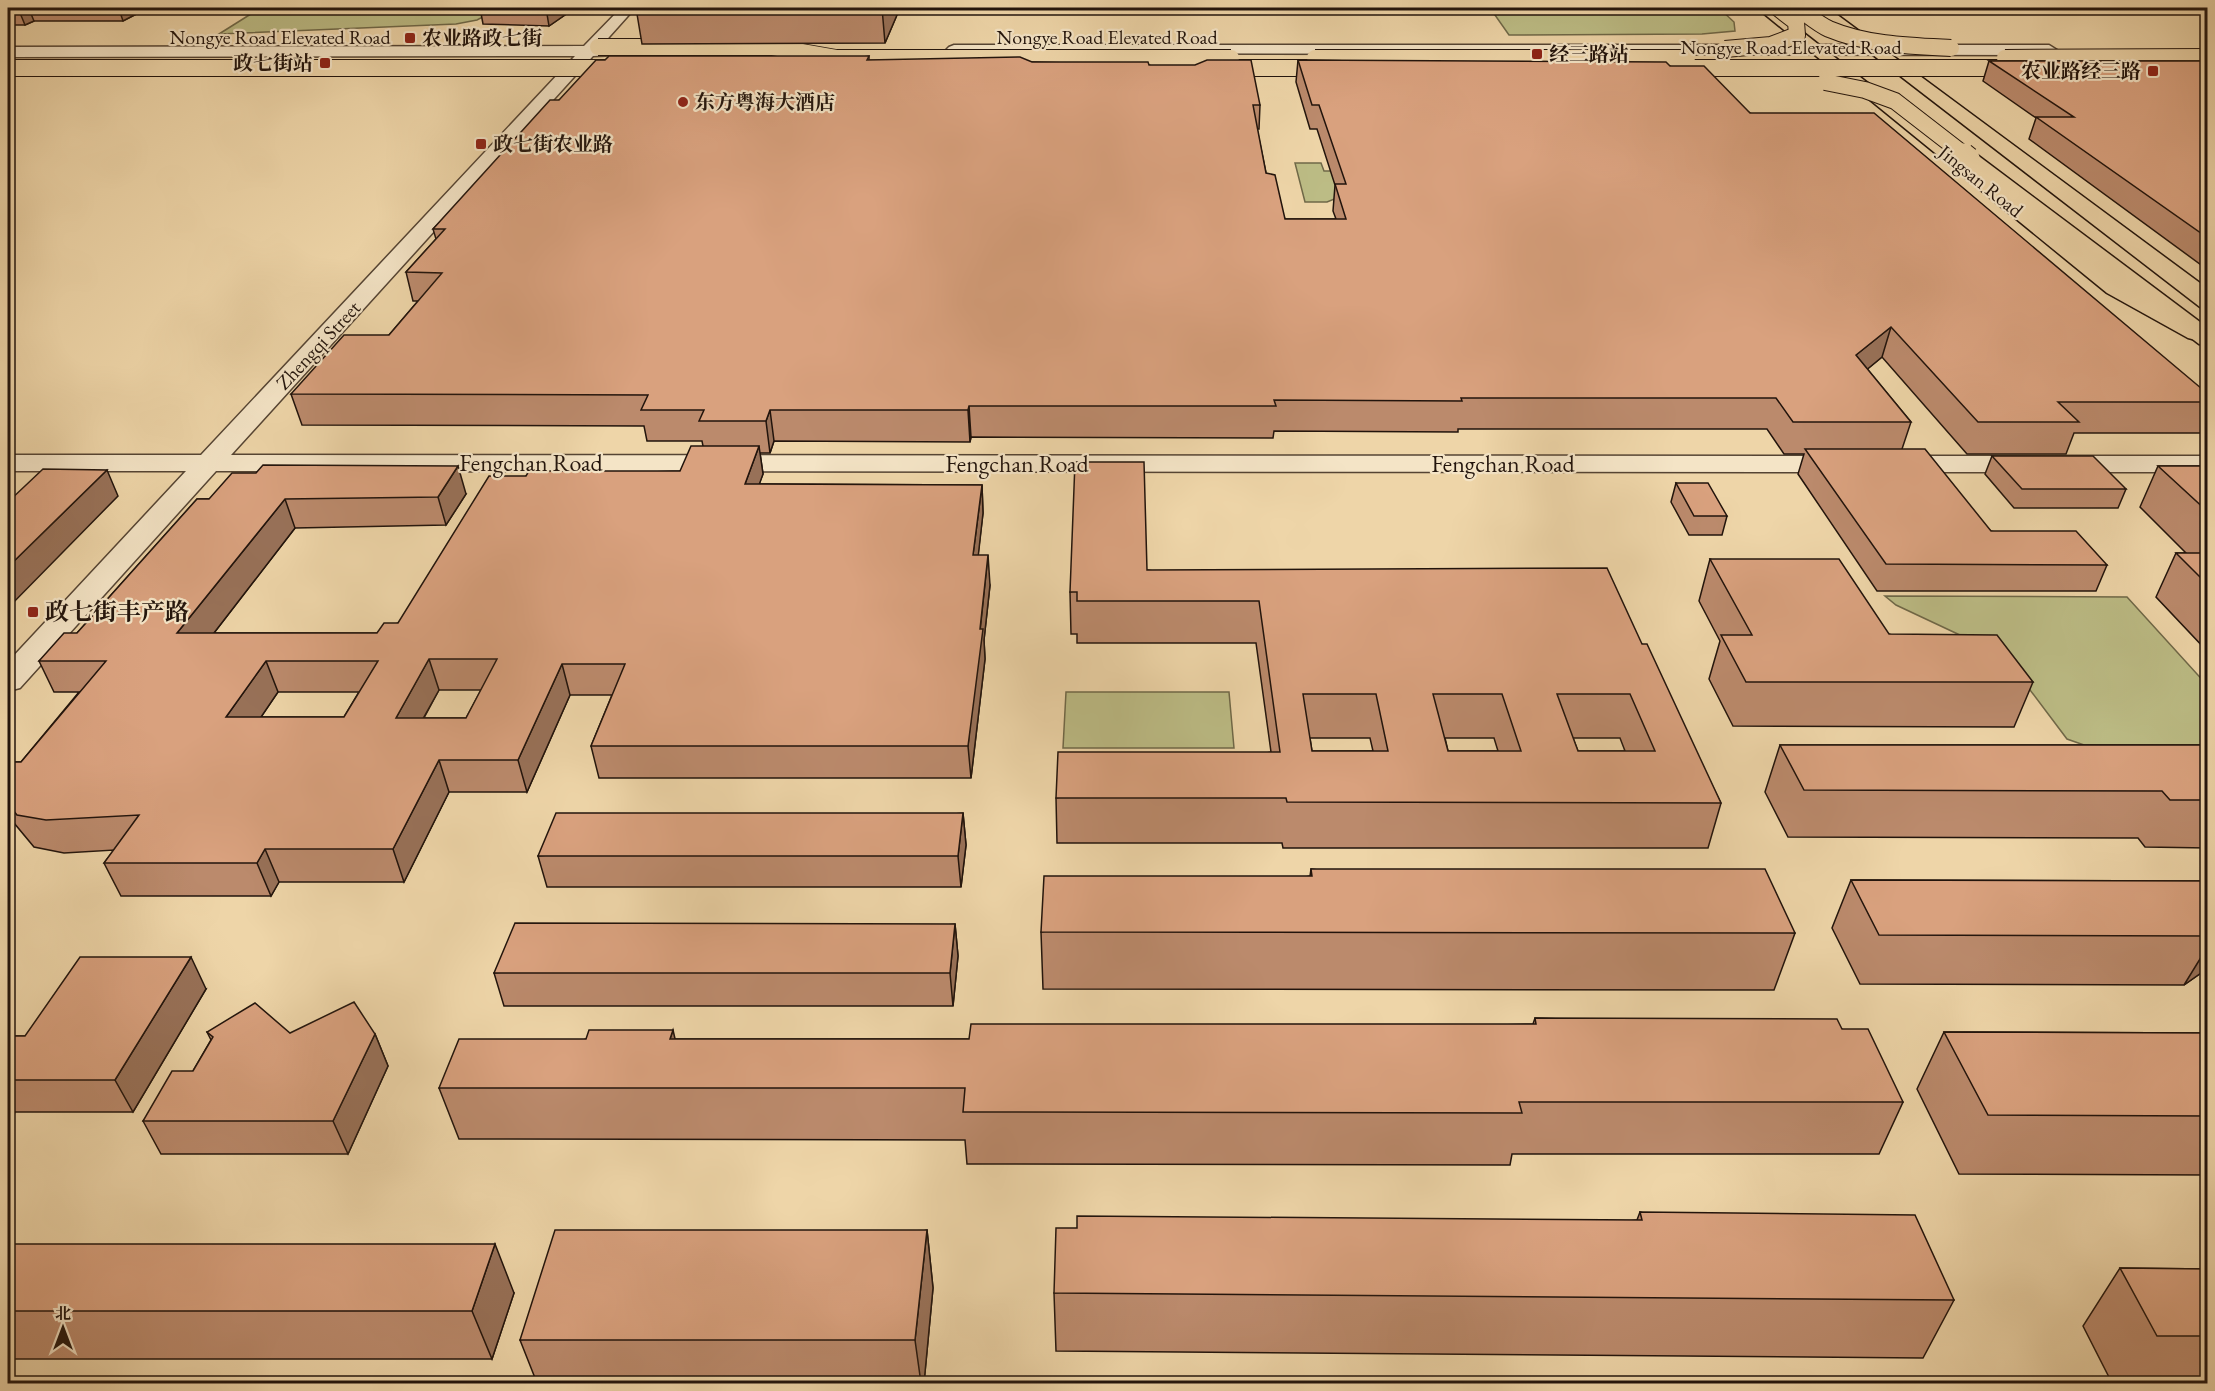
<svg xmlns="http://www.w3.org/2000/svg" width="2215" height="1391" font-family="'EB Garamond','Noto Serif SC',serif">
<rect width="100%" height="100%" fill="#eed5a8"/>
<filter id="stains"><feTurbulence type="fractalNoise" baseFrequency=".00333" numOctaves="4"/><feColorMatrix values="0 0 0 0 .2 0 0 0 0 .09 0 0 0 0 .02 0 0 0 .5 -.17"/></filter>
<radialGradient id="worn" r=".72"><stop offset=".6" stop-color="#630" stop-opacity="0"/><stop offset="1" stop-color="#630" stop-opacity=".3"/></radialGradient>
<g fill="#bcbc85" stroke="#6f6848" stroke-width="1.5">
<path d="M237,8H500L477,20L456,24L219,34L254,12H230Z"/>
<path d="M1490,8H1719L1734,22L1735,31L1702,34L1509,35Z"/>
<path d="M1295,163H1321L1324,171H1404L1327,202H1305Z"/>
<path d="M1885,596L2127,597L2207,685V750L2084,745L2067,739L2012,666L1979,644L1896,605Z"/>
<path d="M1066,692H1229L1234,748H1063Z"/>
</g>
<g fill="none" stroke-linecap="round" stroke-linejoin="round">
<defs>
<g id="minor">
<path d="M621,8H635L601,46H636L644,51L641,54L593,56L231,455L1845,456L1854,458L1858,464L1854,470L1845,472L216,471L20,688L8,691V662L186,471H8V455H201L575,56L8,57V47L584,46Z"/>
<path d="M954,45H2049L2057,50L2049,55L949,53L946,50L949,47Z"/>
<path d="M1893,456H2208V472H1893L1884,470L1880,464L1884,458Z"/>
</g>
<g id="major">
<path d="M1757,8H1772L2123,283L2204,328L2208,333L2204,338L2196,340L2188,338L2107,293Z"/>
<path d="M1812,8H1828L2204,286L2208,290V309L2200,307Z"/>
</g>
<path id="highway" d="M1969,152L1976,154L2208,328V346L2199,344L1962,162L1960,158L1962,154Z"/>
</defs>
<use href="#minor" stroke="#543" stroke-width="3"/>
<use href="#major" stroke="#22140c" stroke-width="3"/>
<use href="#highway" stroke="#22140c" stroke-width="3"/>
<use href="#minor" fill="#f4e4c6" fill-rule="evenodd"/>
<use href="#major" fill="#eed5a8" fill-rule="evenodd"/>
<use href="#highway" fill="#eed5a8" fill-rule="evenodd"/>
<defs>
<g id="highway-bridge-far1">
<path d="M1798,8C1808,15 1818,24 1829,29C1867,45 1911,46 1951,48"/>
<path d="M598,47H773L836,58"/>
<path d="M1725,49L1771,45L1797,35L1796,22L1778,8"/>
<path d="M823,58H1231"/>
<path d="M1315,58H1687"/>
<path d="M2005,58L2208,57"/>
<path d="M8,68H633"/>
<path d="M1206,68H1341"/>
<path d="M1662,68H2031"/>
<path d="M1825,82L1865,90L1895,101L1966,156"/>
</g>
<path id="highway-bridge" d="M1964,154L1969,158"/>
</defs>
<use href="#highway-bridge-far1" stroke="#22140c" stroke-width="18" stroke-linecap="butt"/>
<use href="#highway-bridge" stroke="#22140c" stroke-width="23" stroke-linecap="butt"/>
<use href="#highway-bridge-far1" stroke="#eed5a8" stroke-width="16"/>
<use href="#highway-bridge" stroke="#eed5a8" stroke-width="21"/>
</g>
<g fill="#bb8a6c" stroke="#22140c" stroke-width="1.5" fill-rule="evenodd">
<path d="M8,8H148L123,21H34L25,25H8Z"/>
<path d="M480,8H575L549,26L483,24Z"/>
<path d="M636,8H896L897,15L885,43L642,44Z"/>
<path d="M869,56V60L1032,62L1149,65L1260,105L1259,129H1257L1266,173L1285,219H1336L1333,211L1335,185L1317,129H1310L1296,82L1298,60L1670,66L1750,113L2208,394V423L2203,433H2074L2066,454H1967L1882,357L1867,369L1911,422L1902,449L1991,531L2107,565L2096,591H1877L1798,474L1804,454H1784L1767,429H1458V432L1274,431L1273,438L971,437L970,442L774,441L770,453H760L763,474L759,484L982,485L983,513L978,555L990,585L984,640L985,659L971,778H599L591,746L612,695H570L527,792H449L404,882H279L271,896H121L104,863L114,850L64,853L34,847L14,823L8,830V762H21L79,692H54L39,661L77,633L197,499L466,494L446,525L295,528L214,633H377L398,623L526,476L680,471L703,446L702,441H647L644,426L302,425L291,394L389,335L418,301H413L406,272L436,239L433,229L559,100ZM439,690H481L466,718H424ZM278,692H359L344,717H261Z"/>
<path d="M1989,61H2208V270L2029,139L2036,118L1983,81Z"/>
<path d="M1992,456L2126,489L2118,508H2014L1985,474Z"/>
<path d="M2158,466H2208V652L2156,597L2176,553H2186L2140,507Z"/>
<path d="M1676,483L1727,516L1722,535H1689L1671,502Z"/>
<path d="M1710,559L1889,634L2033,682L2014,727L1733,726L1709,679L1720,641L1699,601Z"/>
<path d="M1147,570L1642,644L1721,803L1708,848H1283L1282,843H1057L1056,798L1271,752L1256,643H1077V634H1071L1070,592ZM1310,738H1370L1373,751H1312ZM1445,738H1494L1498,751H1448ZM1573,738H1620L1625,751H1578Z"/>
<path d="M1780,745H2208V848L2145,847L2138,838L1788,837L1765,792Z"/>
<path d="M963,813L966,845L961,887H547L538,856Z"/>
<path d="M1311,869L1795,933L1774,990L1043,989L1041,932L1310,876Z"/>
<path d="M1851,880L2208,881V968L2184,985L1860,984L1832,928Z"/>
<path d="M955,924L958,956L953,1006H504L494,973Z"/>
<path d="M206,989L133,1112H15L8,1124V1036H25Z"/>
<path d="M1535,1018L1842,1029L1903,1102L1879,1154H1512L1510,1165L967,1164L965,1140L459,1139L439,1088L586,1039H969L1533,1024Z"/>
<path d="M207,1032L375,1034L388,1066L348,1154H161L143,1121L193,1071L211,1040Z"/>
<path d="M1944,1032L2208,1033V1175L1959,1174L1917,1089Z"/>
<path d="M1640,1212L1954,1300L1923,1358L1056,1351L1054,1293L1637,1220Z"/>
<path d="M927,1230L933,1288L924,1383H537L520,1340Z"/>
<path d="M8,1244L514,1293L492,1359H8Z"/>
<path d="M2120,1268L2208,1269V1383H2112L2083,1326Z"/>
</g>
<g fill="#987158" stroke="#22140c" stroke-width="1.5">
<path d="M123,8H148L123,21L119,9Z"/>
<path d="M546,8H575L549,26Z"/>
<path d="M882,8H896L897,15L885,43Z"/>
<path d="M29,9L34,21L25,25L20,13Z"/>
<path d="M1891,327L1882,357L1847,386L1856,355Z"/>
<path d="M969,406L971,437L970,442L968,410Z"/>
<path d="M770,410L774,441L770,453L766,421Z"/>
<path d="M759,446L763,474L749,513L745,484Z"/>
<path d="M458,466L466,494L446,525L438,497Z"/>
<path d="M107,470L118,496L8,608V567Z"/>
<path d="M982,485L983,513L975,585L973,555Z"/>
<path d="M285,499L295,528L190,664L177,633Z"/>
<path d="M988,555L990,585L984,640L985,659L971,778L968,746Z"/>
<path d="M429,659L439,690L406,749L396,718Z"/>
<path d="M266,661L278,692L240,748L226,717Z"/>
<path d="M562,664L570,695L527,792L518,760Z"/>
<path d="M439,760L449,792L404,882L393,849Z"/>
<path d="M8,811L14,823L8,830Z"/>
<path d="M963,813L966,845L961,887L958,856Z"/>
<path d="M265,849L279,882L271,896L257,863Z"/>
<path d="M955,924L958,956L953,1006L950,973Z"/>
<path d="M2208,946V968L2184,985Z"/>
<path d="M191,957L206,989L133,1112L115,1080Z"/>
<path d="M673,1030L685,1082L670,1039Z"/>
<path d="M375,1034L388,1066L348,1154L333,1121Z"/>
<path d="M8,1100L15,1112L8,1124Z"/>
<path d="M927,1230L933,1288L924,1383H921L915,1340Z"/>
<path d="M495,1244L514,1293L492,1359L472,1311Z"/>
</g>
<g fill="#d9a17e" stroke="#22140c" stroke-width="1.5" fill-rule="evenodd">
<path d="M8,8H123L119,9H29L20,13H8Z"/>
<path d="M609,56H869L867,60L1020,57L1032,62H1148L1149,65H1195L1207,60H1251L1260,105H1253L1266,173L1275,175L1285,219H1346L1335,184H1346L1319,105H1312L1298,60L1666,62L1670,66H1704L1750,113H1874L2208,394V402H2058L2079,422H1978L1891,327L1856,355L1911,422H1793L1776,398H1461L1462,401L1274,400L1276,406H969L968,410H770L766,421H699L704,410H641L648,395L291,394L344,335H389L442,273L406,272L445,229H433L550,100H559L596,60H605Z"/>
<path d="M1989,61H2208V238L2036,117H2074Z"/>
<path d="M691,446H759L745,484L982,485L973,555H988L980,629H983L968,746H591L625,664H562L518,760H439L393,849H265L257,863H104L139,815L46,820L17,815L8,804V762H21L106,661H39L64,633H77L197,499H209L232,473H256L263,465L458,466L438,497L285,499L177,633H377L384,623H398L489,476H526L529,471H680ZM429,659H497L466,718H396ZM266,661H378L344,717H226Z"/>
<path d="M1805,449H1925L1991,531H2076L2107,565L1886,564Z"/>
<path d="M1992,456H2093L2126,489H2022Z"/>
<path d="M1075,462H1144L1147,570L1607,568L1642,644H1647L1721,803L1287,802L1286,798H1056L1058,752H1280L1259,601H1077V592H1070ZM1303,694H1376L1388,751H1312ZM1433,694H1502L1521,751H1448ZM1557,694H1630L1655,751H1578Z"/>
<path d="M2158,466H2208V512Z"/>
<path d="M43,469L107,470L8,567V502Z"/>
<path d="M1676,483H1708L1727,516H1694Z"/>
<path d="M2176,553H2208V585Z"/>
<path d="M1710,559H1839L1889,634L1997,635L2033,682H1746L1721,635H1752Z"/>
<path d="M1780,745H2208V800H2170L2162,791L1804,790Z"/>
<path d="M556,813H963L958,856H538Z"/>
<path d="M1311,869H1765L1795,933L1041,932L1044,876H1312Z"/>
<path d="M1851,880L2208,881V936L1879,935Z"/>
<path d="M515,923L955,924L950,973H494Z"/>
<path d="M80,957H191L115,1080H8V1036H25Z"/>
<path d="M354,1002L375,1034L333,1121H143L172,1071H193L213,1037L207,1032L255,1003L290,1033Z"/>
<path d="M1535,1018L1837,1019L1842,1029H1868L1903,1102H1519L1522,1113L963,1112L965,1088H439L459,1039H586L589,1030H673L670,1039H969L971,1024H1536Z"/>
<path d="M1944,1032L2208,1033V1116L1988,1115Z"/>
<path d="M1640,1212L1915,1215L1954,1300L1054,1293L1056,1228H1077V1216L1642,1220Z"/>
<path d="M555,1230H927L915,1340H520Z"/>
<path d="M8,1244H495L472,1311H8Z"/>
<path d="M2120,1268L2208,1269V1336H2157Z"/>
</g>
<g fill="#8f2418" stroke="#f4e4c6" stroke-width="2">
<rect x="404" y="32" width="12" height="12" rx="3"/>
<rect x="1531" y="48" width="12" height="12" rx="3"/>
<rect x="319" y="57" width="12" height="12" rx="3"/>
<rect x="2147" y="65" width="12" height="12" rx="3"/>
<circle cx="683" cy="102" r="6"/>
<rect x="475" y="138" width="12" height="12" rx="3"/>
<rect x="27" y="606" width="12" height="12" rx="3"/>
</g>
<g text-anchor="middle" stroke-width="4.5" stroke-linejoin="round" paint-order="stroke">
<g font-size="20" fill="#22140c" stroke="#f4e4c6">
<text x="280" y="44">Nongye Road Elevated Road</text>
<text x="1107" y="44">Nongye Road Elevated Road</text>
<text x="1791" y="54">Nongye Road Elevated Road</text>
<text transform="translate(1981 181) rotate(39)" y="7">Jingsan Road</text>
<text transform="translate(318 345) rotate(-47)" y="7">Zhengqi Street</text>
</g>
<g font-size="20" font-weight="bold" fill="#22140c" stroke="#f4e4c6" text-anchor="start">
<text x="422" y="45">农业路政七街</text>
<text x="1549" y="61">经三路站</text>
<text x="313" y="70" text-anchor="end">政七街站</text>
<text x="2141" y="78" text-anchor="end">农业路经三路</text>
<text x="695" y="109">东方粤海大酒店</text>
<text x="493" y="151">政七街农业路</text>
</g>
<g font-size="24" fill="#22140c" stroke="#f4e4c6">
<text x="531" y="471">Fengchan Road</text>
<text x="1017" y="472">Fengchan Road</text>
<text x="1503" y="472">Fengchan Road</text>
</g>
<g font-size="24" font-weight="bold" fill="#22140c" stroke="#f4e4c6" text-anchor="start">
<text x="45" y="620">政七街丰产路</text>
</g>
</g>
<rect width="2215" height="1391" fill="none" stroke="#eed5a8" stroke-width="30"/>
<rect x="9" y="9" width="2197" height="1373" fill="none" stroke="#22140c" stroke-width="3"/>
<rect x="15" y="15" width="2185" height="1361" fill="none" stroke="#22140c" stroke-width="1.5"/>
<g transform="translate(63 1328)" stroke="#f4e4c6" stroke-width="4.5" paint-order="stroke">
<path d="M0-4.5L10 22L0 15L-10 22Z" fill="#22140c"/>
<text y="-9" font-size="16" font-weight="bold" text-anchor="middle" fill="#22140c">北</text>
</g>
<rect width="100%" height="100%" filter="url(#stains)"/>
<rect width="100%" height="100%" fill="url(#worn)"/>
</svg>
